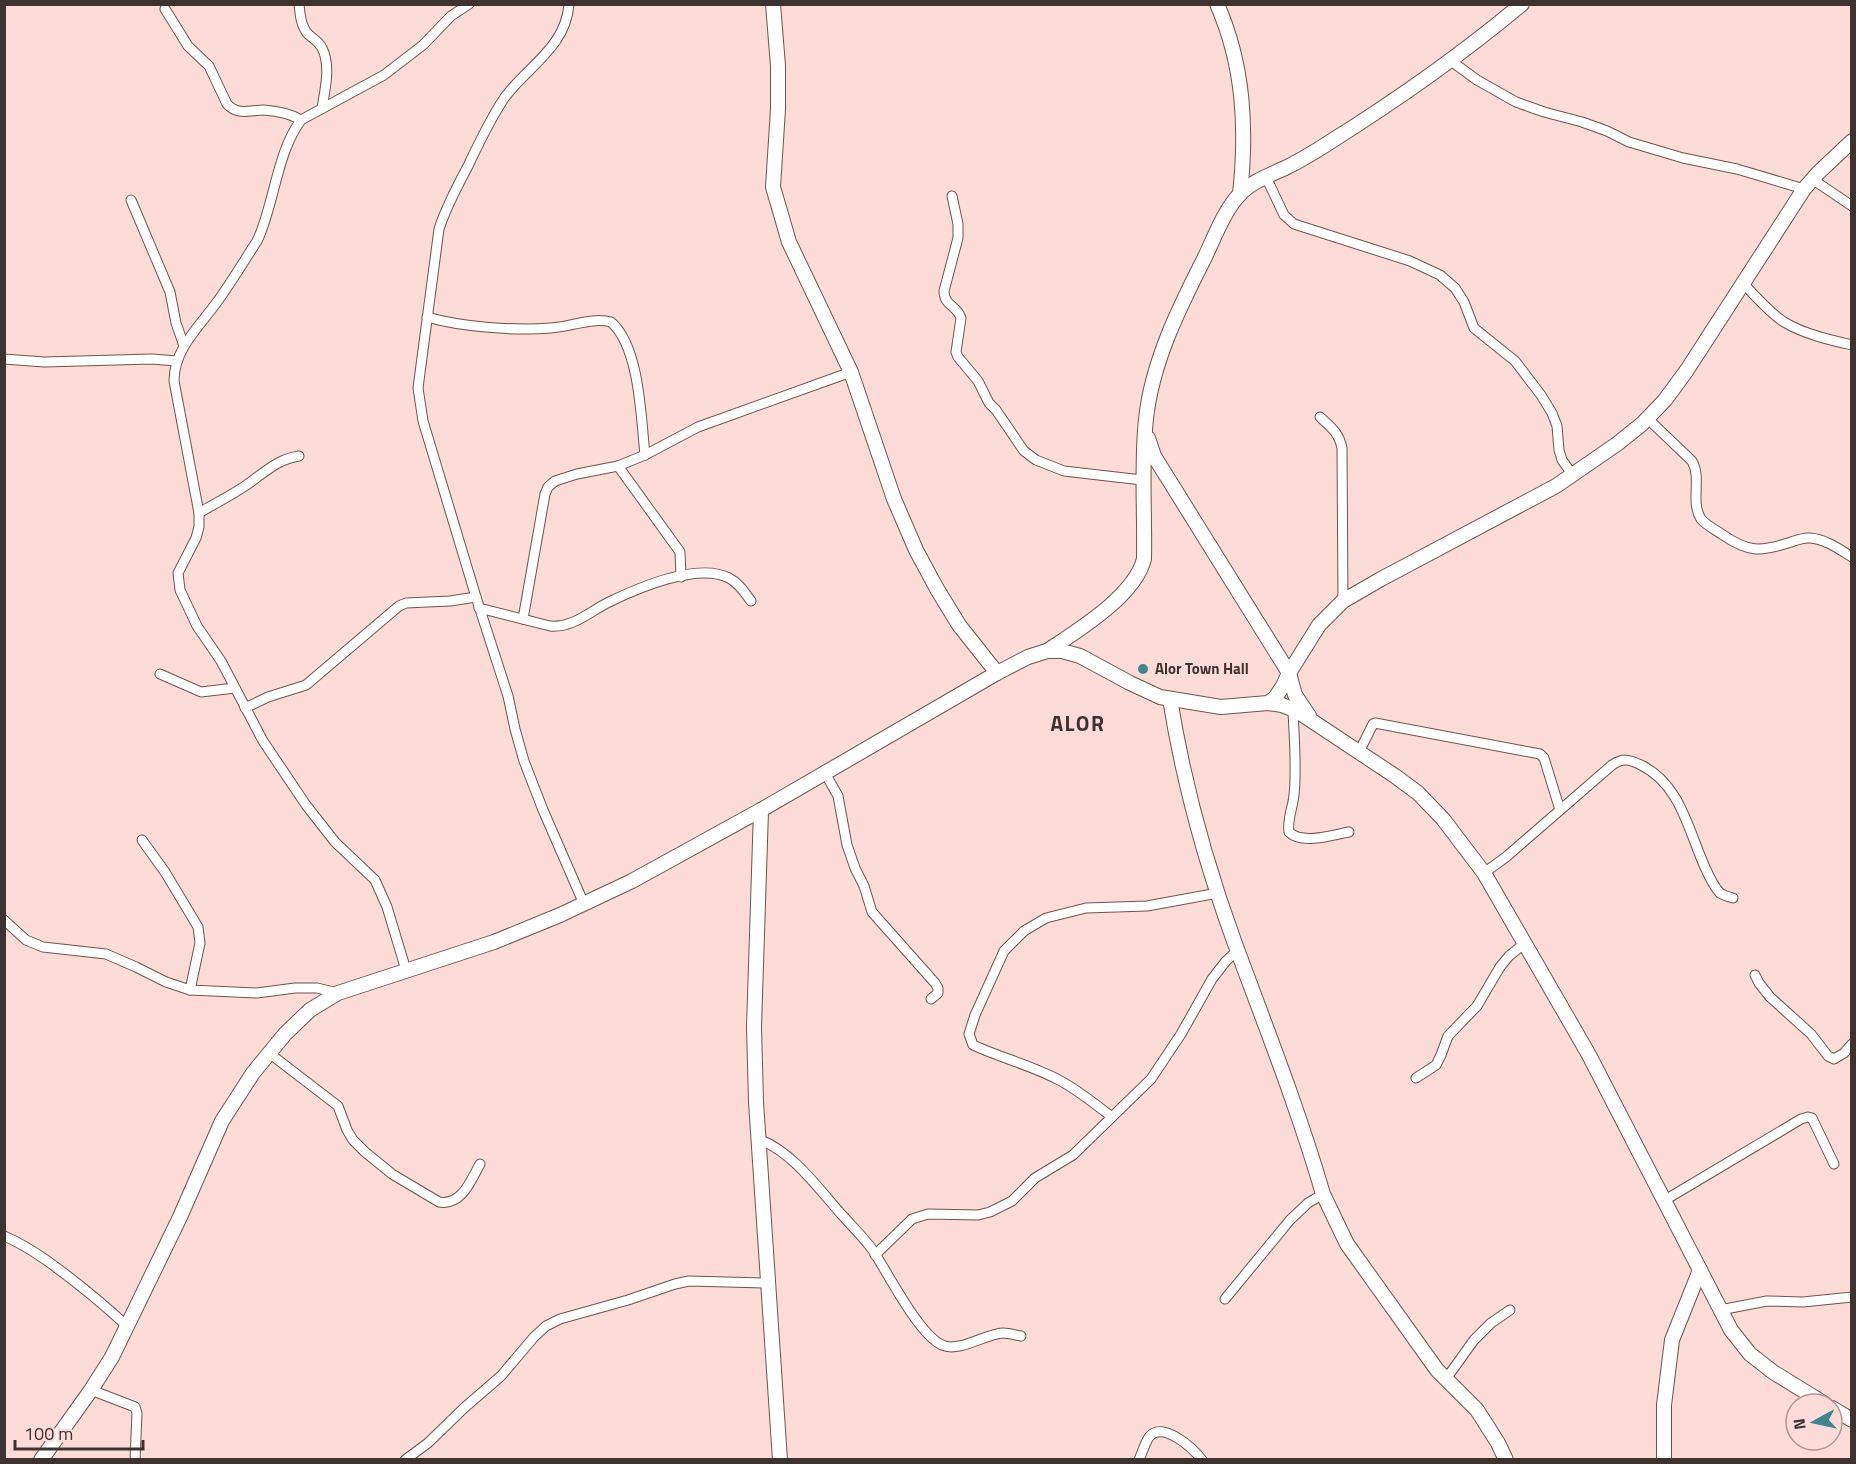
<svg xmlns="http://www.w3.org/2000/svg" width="1856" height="1464" font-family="'Titillium Web',sans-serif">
<rect width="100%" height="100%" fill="#fddbd7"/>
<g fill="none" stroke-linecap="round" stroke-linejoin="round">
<defs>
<g id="street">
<path d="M299,4C300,15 301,27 309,35C314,39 319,42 322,48C331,65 325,90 322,108"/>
<path d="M569,4C566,47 528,66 505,97C490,119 479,143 468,166C457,187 446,207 439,229L418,388L423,421L476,597L508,696L515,729L524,761L543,810L584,904"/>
<path d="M165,9L188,46L209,66L227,104C238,116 250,110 264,110C277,111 290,113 301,120"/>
<path d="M1451,61L1477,80L1516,102L1544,112L1582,122L1607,131L1629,142L1683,158L1737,169L1804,189"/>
<path d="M1266,177L1284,215L1294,224L1410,261L1440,275L1455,288L1464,302L1474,328L1515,361L1541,395L1552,413L1557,426L1559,450L1562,460L1572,474"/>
<path d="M1812,179L1852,206"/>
<path d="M952,196L958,224V238L944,291C944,306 957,305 961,318L956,352L958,357L978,381L989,403L996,410L1024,451L1036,460L1064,471L1142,480"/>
<path d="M131,200L170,292L176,323L184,346"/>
<path d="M1743,283C1756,297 1769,312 1784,322C1804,334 1830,340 1852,345"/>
<path d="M427,317C461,327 516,331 551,328C570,327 592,317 611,322C640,347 641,419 645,455"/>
<path d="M4,359L44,362L152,359L176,361"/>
<path d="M1320,417C1331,427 1339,433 1342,448L1343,601"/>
<path d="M1647,418L1692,461C1702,478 1690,502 1701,519C1707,526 1716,530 1723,535C1748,552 1760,552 1788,543C1795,541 1802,537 1810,538C1825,539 1839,549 1852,557"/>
<path d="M618,466L680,552L681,577"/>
<path d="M199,513C214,504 230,496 245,486C263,474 277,459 299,456"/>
<path d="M479,608L550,626C573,628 589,612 609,602C638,588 698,562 729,578C739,583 745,593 751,601"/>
<path d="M523,619L545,494L548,487L555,481L577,474L618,466L645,455L698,427L851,372"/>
<path d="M160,674L201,692L235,688"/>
<path d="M245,708L268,697L306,685L399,606L406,603L450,601L476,597"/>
<path d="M1293,710C1294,738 1297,767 1294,795C1293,807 1287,819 1289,832C1302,845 1332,835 1349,832"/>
<path d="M1359,752L1373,724L1375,723L1540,754L1544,758L1560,810"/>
<path d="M825,773L838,796L847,845L855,868L864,886L872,912L935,983L938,988V993L931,999"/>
<path d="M142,840L165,872L198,927L200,943L190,990"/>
<path d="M1484,873L1506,857L1612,765C1623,758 1629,759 1641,765C1680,784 1688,829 1704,865C1708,874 1713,886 1720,893C1723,895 1729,897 1733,898"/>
<path d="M4,920L26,940L43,947L106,954L136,967L166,982L190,990L257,993L295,988H317L338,993"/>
<path d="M406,970L387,907L375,880L335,842L306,805L263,741L221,661L197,626L180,590L178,573L196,538L199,527V513L174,381C174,349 199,327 217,302C231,283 244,261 257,241C262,231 265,221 268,210C277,180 282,146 301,120L384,75L423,45L451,16L469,4"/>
<path d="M1755,975L1759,983L1770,997L1811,1034L1828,1056L1834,1059L1844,1053L1852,1044"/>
<path d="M269,1053L338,1106L347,1130L353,1140L365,1152L392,1174L439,1202C462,1206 471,1180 480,1164"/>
<path d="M1416,1078L1436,1065L1441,1055L1448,1036L1477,1006L1500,967L1509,956L1525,943"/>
<path d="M1112,1117C1095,1104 1078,1090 1059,1080C1031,1065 1001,1058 973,1045L969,1034L975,1015L1004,951L1024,931L1046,918L1086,908L1147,906L1218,893"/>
<path d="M758,1139C792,1151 818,1188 842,1215C852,1226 863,1237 872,1249C887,1271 921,1340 945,1346C961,1351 986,1334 1003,1333C1009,1333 1015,1335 1021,1336"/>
<path d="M1665,1200L1791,1125L1801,1119L1808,1117L1812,1118L1834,1164"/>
<path d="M4,1236C19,1242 33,1251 46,1260C74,1280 101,1302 127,1326"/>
<path d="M875,1255L912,1219L928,1214L978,1215L990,1212L1012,1201L1035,1178L1073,1155L1151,1079L1181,1034L1212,979L1226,961L1238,950"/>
<path d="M1225,1299L1290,1220L1308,1203L1323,1194"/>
<path d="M1720,1310L1767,1301L1803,1302L1852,1297"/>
<path d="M1446,1379L1474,1340L1491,1323L1510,1310"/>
<path d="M91,1390L135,1407L137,1413L135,1460"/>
<path d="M405,1460L428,1443L464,1408L501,1376L534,1337L546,1326L560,1319L628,1300L675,1284L689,1281L768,1283"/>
<path d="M1139,1460C1142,1453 1145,1443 1149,1437C1162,1420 1193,1448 1202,1460"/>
</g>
<g id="secondary">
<path d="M773,4L778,66V109L773,187L789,242L851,372L894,499L916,550L937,589L959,625L997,673"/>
<path d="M1217,4C1244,65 1247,129 1240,194"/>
<path d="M1148,438L1154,456L1289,673L1295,695L1309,716"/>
<path d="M1047,651C1077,631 1135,596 1144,559C1145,512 1141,465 1146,419C1152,362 1179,308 1205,257C1214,238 1225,209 1240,194C1252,181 1271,175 1287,167C1302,160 1316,151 1330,142C1397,100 1461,55 1522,4"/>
<path d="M1170,699C1183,780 1206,864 1234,941C1265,1025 1298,1108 1323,1194L1347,1244L1437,1370L1477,1410L1498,1443L1506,1460"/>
<path d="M1268,703L1282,705L1297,711L1395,776L1418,793L1443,819L1484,873L1589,1055L1731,1330L1750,1354L1773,1372L1825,1404"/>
<path d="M761,810L754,1027L756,1102L780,1460"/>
<path d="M1832,1408L1852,1420"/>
<path d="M41,1460L91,1390L112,1357L180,1217L222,1121L253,1073L285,1034L310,1010L338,993L494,942L560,915L632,881L761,810L997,673L1028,657L1047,651H1062L1080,656L1130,683L1160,697L1221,707L1268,703L1275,698L1283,686L1289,673L1319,625L1343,601L1381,579L1556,486L1617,444L1642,424L1665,400L1687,370L1804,189L1818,173L1852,141"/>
<path d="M1664,1460V1405L1672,1340L1700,1270"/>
</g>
</defs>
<use href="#street" stroke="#6f534f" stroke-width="11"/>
<use href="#secondary" stroke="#6f534f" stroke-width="16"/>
<use href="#street" stroke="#fff" stroke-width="9"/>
<use href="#secondary" stroke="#fff" stroke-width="14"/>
</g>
<circle fill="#3e858e" stroke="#fddbd7" stroke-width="2" cx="1143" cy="669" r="6"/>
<g text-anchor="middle" stroke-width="5" stroke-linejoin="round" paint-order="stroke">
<g font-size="15" font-weight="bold" fill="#3e3230" stroke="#fddbd7" text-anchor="start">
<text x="1155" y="674">Alor Town Hall</text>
</g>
<g font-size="21" font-weight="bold" letter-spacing="1.5" fill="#3e3230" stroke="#fddbd7">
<text x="1078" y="731">ALOR</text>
</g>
</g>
<rect width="1856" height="1464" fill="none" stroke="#3e3230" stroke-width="12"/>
<g transform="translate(1814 1422) rotate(262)"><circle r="28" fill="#fddbd7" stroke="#b19794" stroke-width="1.5"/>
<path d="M0-4.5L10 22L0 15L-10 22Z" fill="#3e858e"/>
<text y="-9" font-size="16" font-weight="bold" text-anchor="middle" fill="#3e3230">N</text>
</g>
<path d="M15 1440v9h128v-9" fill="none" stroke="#3e3230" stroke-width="3"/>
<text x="24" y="1440" font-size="18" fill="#3e3230" stroke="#fddbd7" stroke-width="4.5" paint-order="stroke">100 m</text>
</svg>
